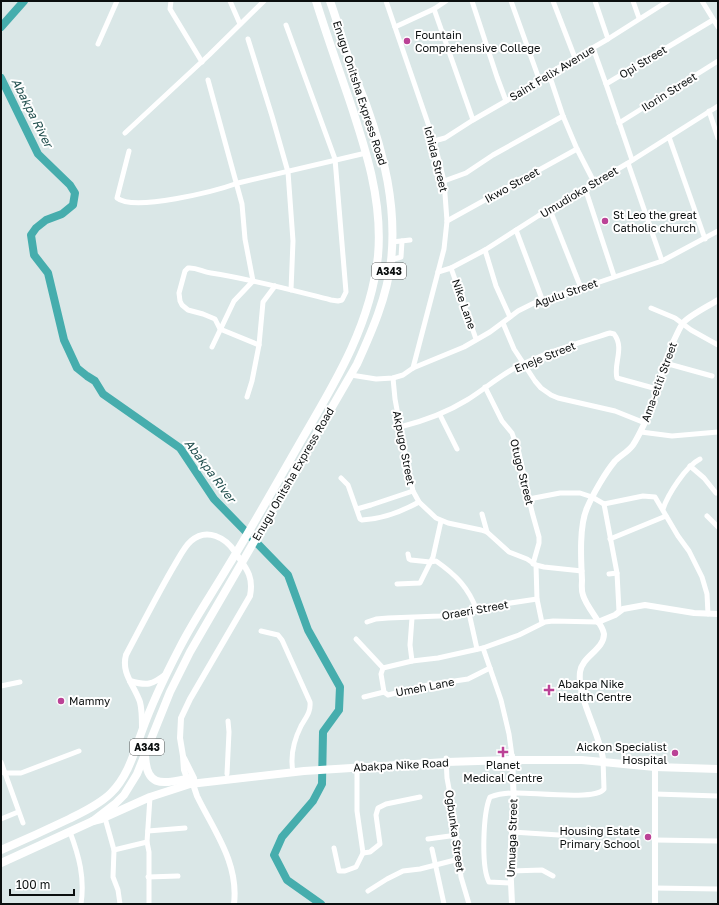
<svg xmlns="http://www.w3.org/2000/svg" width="719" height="905" font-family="'Golos Text',sans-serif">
<rect width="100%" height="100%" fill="#dae7e7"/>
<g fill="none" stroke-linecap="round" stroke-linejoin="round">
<g stroke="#46adad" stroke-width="8">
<path d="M1,27L24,1"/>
<path d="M1,78L38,154L70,185L75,193L73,205L62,214L46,220L36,228L31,235L34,255L48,273L64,340L77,368L87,376L95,381L103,394L180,448L214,499L288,575L308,630L340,687L339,710L323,732L322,784L313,801L282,837L274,855L287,880L321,904"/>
</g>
<g stroke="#fff" stroke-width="5">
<path d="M171,1L170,9L202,62"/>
<path d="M230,1L240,24"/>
<path d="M386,1L434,141L444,181L447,221L444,249L413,368"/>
<path d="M472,1L497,77L506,101"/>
<path d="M511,1L539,79"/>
<path d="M553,1L575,58"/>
<path d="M595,1L608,39"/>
<path d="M633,1L639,18"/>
<path d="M702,1L718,27"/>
<path d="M434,9L473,120"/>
<path d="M395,27L434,9L446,1"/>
<path d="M248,39L272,116L288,172L293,241L291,290"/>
<path d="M98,44L117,1"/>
<path d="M593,48L606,84L713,20"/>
<path d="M549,74L563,116L577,149L594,182"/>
<path d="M208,80L242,204L245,239L253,281"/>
<path d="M606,84L632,160"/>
<path d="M709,111L718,138"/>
<path d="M619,123L718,61"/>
<path d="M125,133L209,55L264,1"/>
<path d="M669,137L705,239"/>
<path d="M434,141L445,138L473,120L520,93L539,79L608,39L668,1"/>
<path d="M129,151L117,198C134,212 216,191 238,183L366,153"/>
<path d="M628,163L662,261"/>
<path d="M444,181L466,173L493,155L563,116"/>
<path d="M585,188L614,276"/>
<path d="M550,210L581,288"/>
<path d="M447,221L577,149"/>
<path d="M516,230L542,299"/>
<path d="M392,242L410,240"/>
<path d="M485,250L496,286L510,317"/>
<path d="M391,260L401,257L402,241"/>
<path d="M451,268L476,339"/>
<path d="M438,272L451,268L485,250L538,216L628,163L718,106"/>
<path d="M651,308L675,318L691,330L718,345"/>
<path d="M503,323L514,349L535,381L541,388L551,395L558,398L615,411L645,423"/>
<path d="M259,345L220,329L215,319L203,314L188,310L182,305L180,301L179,293L185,271L188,268C197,267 202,272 211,273C251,279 291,290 331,300L338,301L342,300L346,292L335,159L286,25"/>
<path d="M212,347L234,301L253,281"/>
<path d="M665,363L712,376"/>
<path d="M351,375L376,379L393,378L403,375L413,368L464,347L490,332L518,311L534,303L570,292L662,261L718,231"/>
<path d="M393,378L395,399L405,453L413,491L419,502L436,518L448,523L481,530L487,532L509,552L527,559L536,565L544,567L582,571"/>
<path d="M485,387L502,421L512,433L519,453L532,512L539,537V543L533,564"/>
<path d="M247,397L252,381L259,345L263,302L275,286"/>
<path d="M440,415L457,449"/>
<path d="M400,427C424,421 446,413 467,400C483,390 497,378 513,369C543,353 578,343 610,333L614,334C625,348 613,364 617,378L657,389"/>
<path d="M641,432L672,436L718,432"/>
<path d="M690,466L704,478L716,493"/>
<path d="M341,478L348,485L360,519L362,520C383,519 401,512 419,502"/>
<path d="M529,499L560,493H580L592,497L604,504L643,496L655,497L678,536L689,551L702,577L707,594L708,614"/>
<path d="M604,504L617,573L619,611"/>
<path d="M357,509L371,505L413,491"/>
<path d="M663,509C668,494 686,466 700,459"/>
<path d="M482,514L487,532"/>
<path d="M707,516L718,527"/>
<path d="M610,539L666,516"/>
<path d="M408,554L409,559L411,560L430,562L436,561C456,575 469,588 477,611"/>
<path d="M536,565L537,599L542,623"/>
<path d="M609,574L617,573"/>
<path d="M397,584L420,583L433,557L441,521"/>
<path d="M469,613L477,649"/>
<path d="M367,622L376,619L388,618L440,616L469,613L504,604L537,599"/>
<path d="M261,631L278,635L282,640L310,702C311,712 306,717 301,726C294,740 290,756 293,772"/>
<path d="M356,639L383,668"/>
<path d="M483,648L501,700L509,734L512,756"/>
<path d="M412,661L410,645L412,618"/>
<path d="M490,668L468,679L428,685L388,695L384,692L381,674L383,668L412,661L438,658L483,648L519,635L545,622L553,621L598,622"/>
<path d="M1,686L20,682"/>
<path d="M364,697L384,692"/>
<path d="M446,758L447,778L454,816L461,877L469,904"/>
<path d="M1,762L23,823"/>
<path d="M4,773H21L79,751"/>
<path d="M227,774L229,732L228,721"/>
<path d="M655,794L718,796"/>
<path d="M105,818L114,850L113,877L118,890L120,904"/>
<path d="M1,819L18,812"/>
<path d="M148,831L185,828"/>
<path d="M70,832C79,856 85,878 81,904"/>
<path d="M512,832L559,835"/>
<path d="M428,839L457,835"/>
<path d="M655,840L718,841"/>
<path d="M334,848L339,871H345L356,867L363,853L357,811V763"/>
<path d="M432,849L444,904"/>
<path d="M114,850L147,842"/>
<path d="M363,853L370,852L380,844L376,815L378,808L386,804L420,797"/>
<path d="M511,871L542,870L553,876"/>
<path d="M148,877L178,876"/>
<path d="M511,883L489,882C481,867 483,813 490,797C498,794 506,793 514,793C530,792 596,801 604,789L603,759"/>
<path d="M655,888L718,889"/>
<path d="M368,891L387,879L403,871L420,869L459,859"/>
<path d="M149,904V852L147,842L150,797"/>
</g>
<g stroke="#fff" stroke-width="6">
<path d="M598,622L615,615L623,609L645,605L694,613L718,614"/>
<path d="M130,681C147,686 152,685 166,674"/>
<path d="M142,727C142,718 142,710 140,702C134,685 121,673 126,655C142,625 157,595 174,566C179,558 184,547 191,541C207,527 226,538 235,552C246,568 254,576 250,596L190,699L181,718L180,738L183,756L184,770L188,781"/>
<path d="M184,758L194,778V787L197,796C214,831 239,863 234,904"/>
<path d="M603,759C599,731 577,698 580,672C582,656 604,650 604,634C603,624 586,607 583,595C581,590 582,584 582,580C581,560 579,526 587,508C593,494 605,473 615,461C621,455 628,452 633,445C639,436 643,426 648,416C659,390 663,362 676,336C678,332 680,327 683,323C688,316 710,305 718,300"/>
<path d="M512,904L510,861L514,804L512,756"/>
<path d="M655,904V764"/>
</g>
<g stroke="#fff" stroke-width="8">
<path d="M145,754C146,790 164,783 191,778"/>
<path d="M93,821L101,819L150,797L190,784L304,771L446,762L512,760H582L655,767L718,769"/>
</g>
<g stroke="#fff" stroke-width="8">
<path d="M1,850C24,840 46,830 69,819C83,812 100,804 111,793C128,776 134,753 142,731C152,703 165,676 179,649C193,621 211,595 227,568C254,524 279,479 305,434C338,378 371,322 378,256C383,200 365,147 348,96C337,64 326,33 316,1"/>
<path d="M1,863L93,821L115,804L124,795L137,774L170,692L190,652L357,364C372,331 387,297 391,261C397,207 384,154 366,104C360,89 354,74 349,59C342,39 337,20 330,1"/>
</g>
</g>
<g fill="#bb4296" stroke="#fff" stroke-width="1.5">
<circle cx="407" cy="41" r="4"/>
<circle cx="605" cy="221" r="4"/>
<path d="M547 684h4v4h4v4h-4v4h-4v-4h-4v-4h4z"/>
<circle cx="61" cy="701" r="4"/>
<path d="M501 746h4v4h4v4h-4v4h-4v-4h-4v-4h4z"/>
<circle cx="675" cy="753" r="4"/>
<circle cx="648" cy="837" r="4"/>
</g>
<g text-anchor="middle" stroke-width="4" stroke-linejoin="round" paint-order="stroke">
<g fill="#fff" stroke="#545757" stroke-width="1">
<rect x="372" y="263" width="34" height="16" rx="3"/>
<rect x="130" y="739" width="34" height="16" rx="3"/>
</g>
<g font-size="10" font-weight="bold" fill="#0b0f0f">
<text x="389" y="275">A343</text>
<text x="147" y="751">A343</text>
</g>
<g font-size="11" fill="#0b0f0f" stroke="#fff" text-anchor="start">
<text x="415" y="39">Fountain<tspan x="415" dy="13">Comprehensive College</tspan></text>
<text x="613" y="219">St Leo the great<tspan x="613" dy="13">Catholic church</tspan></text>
<text x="558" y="688">Abakpa Nike<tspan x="558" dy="13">Health Centre</tspan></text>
<text x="69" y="705">Mammy</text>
<text x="667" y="751" text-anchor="end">Aickon Specialist<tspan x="667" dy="13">Hospital</tspan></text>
<text x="503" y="769" text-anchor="middle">Planet<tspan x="503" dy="13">Medical Centre</tspan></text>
<text x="640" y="835" text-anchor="end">Housing Estate<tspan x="640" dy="13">Primary School</tspan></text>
</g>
<g font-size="11" fill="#0b0f0f" stroke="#fff">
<text transform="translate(643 62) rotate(-31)" y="4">Opi Street</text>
<text transform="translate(552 73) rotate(-31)" y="4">Saint Felix Avenue</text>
<text transform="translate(669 92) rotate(-32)" y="4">Ilorin Street</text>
<text transform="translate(360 93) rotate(72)" y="4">Enugu Onitsha Express Road</text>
<text transform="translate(436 159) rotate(76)" y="4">Ichida Street</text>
<text transform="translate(512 185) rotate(-29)" y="4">Ikwo Street</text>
<text transform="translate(579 192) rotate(-31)" y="4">Umudioka Street</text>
<text transform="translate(566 293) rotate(-19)" y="4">Agulu Street</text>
<text transform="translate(464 304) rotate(71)" y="4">Nike Lane</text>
<text transform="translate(545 357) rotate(-22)" y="4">Eneje Street</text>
<text transform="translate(659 382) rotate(-70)" y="4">Ama-etiti Street</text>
<text transform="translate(404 448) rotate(79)" y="4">Akpugo Street</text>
<text transform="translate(522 472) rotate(76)" y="4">Otugo Street</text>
<text transform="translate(293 474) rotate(-60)" y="4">Enugu Onitsha Express Road</text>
<text transform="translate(475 610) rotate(-10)" y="4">Oraeri Street</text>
<text transform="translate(425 687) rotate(-11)" y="4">Umeh Lane</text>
<text transform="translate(401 765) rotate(-3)" y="4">Abakpa Nike Road</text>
<text transform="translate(455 831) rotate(82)" y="4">Ogbunka Street</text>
<text transform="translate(512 838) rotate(-88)" y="4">Umuaga Street</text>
</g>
<g font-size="12" font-style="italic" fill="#1f4d4c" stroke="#fff">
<text transform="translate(32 113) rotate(63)" y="4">Abakpa River</text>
<text transform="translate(210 471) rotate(53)" y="4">Abakpa River</text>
</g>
</g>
<rect width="719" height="905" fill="none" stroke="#0b0f0f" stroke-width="4"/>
<path d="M10 889v6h64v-6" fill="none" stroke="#0b0f0f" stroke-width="2"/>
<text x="16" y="889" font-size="12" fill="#0b0f0f" stroke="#ffffff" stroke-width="3" paint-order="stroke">100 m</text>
</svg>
